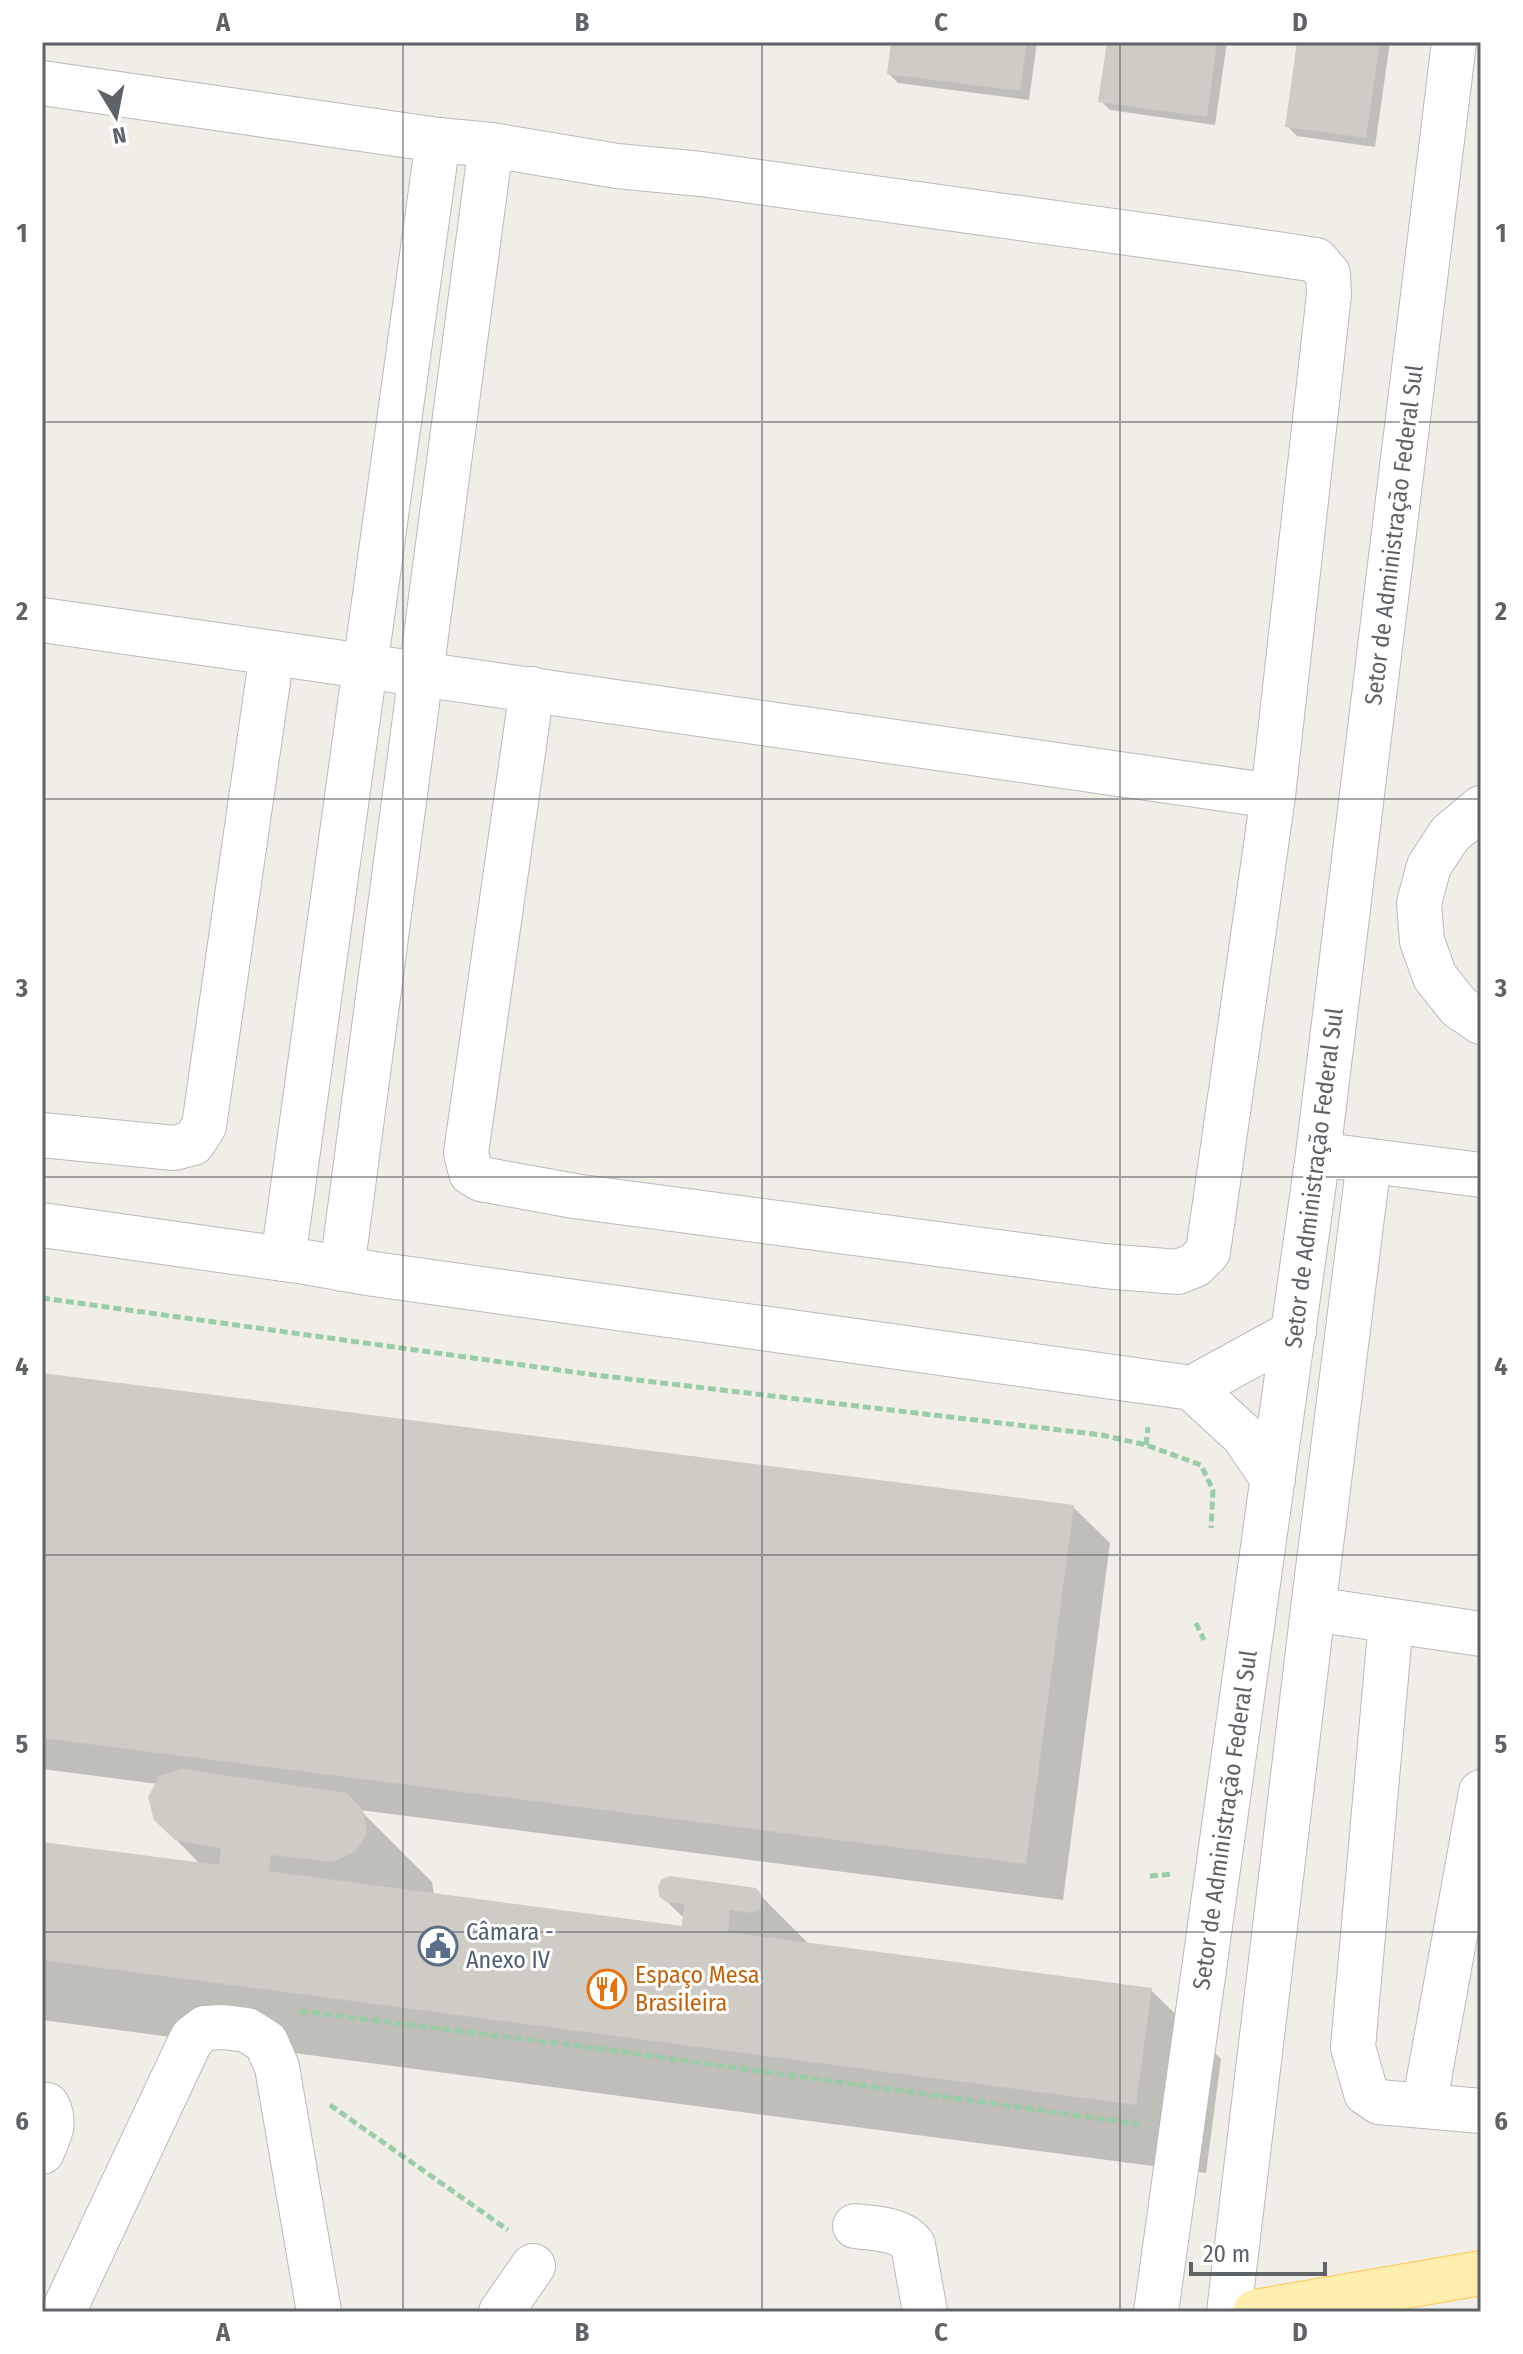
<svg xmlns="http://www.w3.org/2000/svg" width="1523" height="2354" font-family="'Fira Sans Condensed',sans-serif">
<rect width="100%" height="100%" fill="#f1eee7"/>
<g fill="#0003">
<path d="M893,42H1037L1029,100L898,83L889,74Z"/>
<path d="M1109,42H1227L1215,125L1110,110L1101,101Z"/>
<path d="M1299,42H1390L1375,147L1297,136L1287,126Z"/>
<path d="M42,1375L1073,1507L1110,1543L1063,1900L360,1810L432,1882L434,1895L684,1928L685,1919L660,1895L755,1890L810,1945L1151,1990L1221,2059L1206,2173L42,2020V1844L201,1865L156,1819L158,1784L42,1769Z"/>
</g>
<g fill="#cfcbc5">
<path d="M891,42H1027L1020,91L887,74Z"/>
<path d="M1107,42H1217L1207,117L1098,102Z"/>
<path d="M1297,42H1380L1366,138L1285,127Z"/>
<path d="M42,1373L1074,1505L1026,1864L42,1738Z"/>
<path d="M182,1769L347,1793L363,1810L367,1833L356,1851L333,1862L271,1855L268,1871L682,1926L684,1904L666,1902L659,1896L658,1887L661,1880L670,1876L756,1888L761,1894L762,1902L759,1910L752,1913L730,1910L728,1932L1152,1988L1136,2105L42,1960V1842L219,1865L221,1848L175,1840L154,1820L148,1797L159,1776Z"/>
</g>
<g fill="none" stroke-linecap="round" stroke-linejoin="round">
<defs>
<g id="minor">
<path d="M42,83L438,140L491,145L617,166L701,174L1236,248L1316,260L1328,274L1329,294L1273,796L1208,1252L1195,1265L1178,1272L1104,1266L574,1196L481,1179L471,1173L466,1153L532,689"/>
<path d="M42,620L1273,796"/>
<path d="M1481,808L1450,834L1429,866L1419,903L1422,941L1435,977L1459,1007L1481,1022"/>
<path d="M42,1135L174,1148L193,1143L204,1126L272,653"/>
<path d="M1340,1157L1481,1175"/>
<path d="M42,1225L305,1262L374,1274L1192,1388L1243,1435L1273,1479"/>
<path d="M283,1259L438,140"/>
<path d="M342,1269L491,145"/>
<path d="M1192,1388L1294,1332"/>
<path d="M1313,1609L1481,1634"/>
<path d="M1391,1621L1353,2047L1366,2093L1379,2102L1481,2111"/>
<path d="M42,2104L47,2105C57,2123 49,2135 42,2152"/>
<path d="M1424,2106L1481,1792"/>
<path d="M855,2226C875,2229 901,2228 913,2245L925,2312"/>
<path d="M63,2312L192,2038L205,2028L223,2027L247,2030L266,2042L277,2067L319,2312"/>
<path d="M501,2312L533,2266"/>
<path d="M1156,2312L1318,1154L1454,42"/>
<path d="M1229,2312L1313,1609L1369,1161"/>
</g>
<path id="major" d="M1255,2312L1481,2273"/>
</defs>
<use href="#minor" stroke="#b7babe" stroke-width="46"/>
<use href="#major" stroke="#fec753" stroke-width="46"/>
<g stroke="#99cda6" stroke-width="5" stroke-dasharray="8 4" stroke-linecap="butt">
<path d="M42,1298L595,1375L1102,1435L1146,1445L1201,1465L1213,1490L1211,1528"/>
<path d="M1146,1445L1148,1427"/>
<path d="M1196,1623L1204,1640"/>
<path d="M1150,1876L1173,1874"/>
<path d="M300,2011L587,2047L1139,2124"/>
<path d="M330,2105L508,2230"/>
</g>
<use href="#minor" stroke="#fff" stroke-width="44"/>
<use href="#major" stroke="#ffeeae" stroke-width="44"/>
</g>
<path fill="none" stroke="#5e6368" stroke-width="2" stroke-opacity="0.55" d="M403,42V2312M762,42V2312M1120,42V2312M42,422H1481M42,799H1481M42,1177H1481M42,1555H1481M42,1932H1481"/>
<defs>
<symbol id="civic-ring" viewBox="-11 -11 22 22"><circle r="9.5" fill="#fff" stroke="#5c6f8a" stroke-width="1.5"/><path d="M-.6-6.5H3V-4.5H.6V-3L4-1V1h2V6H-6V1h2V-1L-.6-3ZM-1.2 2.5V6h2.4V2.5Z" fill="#5c6f8a"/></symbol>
<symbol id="restaurant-ring" viewBox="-11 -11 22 22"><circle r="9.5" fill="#fff" stroke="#e8710a" stroke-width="1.5"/><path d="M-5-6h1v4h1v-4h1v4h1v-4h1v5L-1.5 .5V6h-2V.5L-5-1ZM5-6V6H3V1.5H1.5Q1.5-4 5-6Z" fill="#e8710a"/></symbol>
</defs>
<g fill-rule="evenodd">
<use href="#civic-ring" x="416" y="1924" width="44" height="44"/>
<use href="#restaurant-ring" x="585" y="1967" width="44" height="44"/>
</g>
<g text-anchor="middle" stroke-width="6" stroke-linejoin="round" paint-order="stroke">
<g font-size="24" fill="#5e6368" stroke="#fff">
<text transform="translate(1394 535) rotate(-83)" y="8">Setor de Administração Federal Sul</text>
<text transform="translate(1314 1178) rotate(-83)" y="8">Setor de Administração Federal Sul</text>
<text transform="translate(1225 1820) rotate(-82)" y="8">Setor de Administração Federal Sul</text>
</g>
<g font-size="24" fill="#4e5e75" stroke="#fff" text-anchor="start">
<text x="466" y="1940">Câmara -<tspan x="466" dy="28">Anexo IV</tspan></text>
</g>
<g font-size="24" fill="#c56008" stroke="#fff" text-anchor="start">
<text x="635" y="1983">Espaço Mesa<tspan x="635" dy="28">Brasileira</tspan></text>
</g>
</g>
<rect width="1523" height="2354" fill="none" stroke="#ffffff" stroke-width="88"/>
<g transform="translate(116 116) rotate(170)" stroke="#ffffff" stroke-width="6" paint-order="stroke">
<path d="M0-6L14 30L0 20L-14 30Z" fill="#5e6368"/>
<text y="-12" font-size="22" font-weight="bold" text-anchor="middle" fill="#5e6368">N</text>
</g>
<path d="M1191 2262v12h134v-12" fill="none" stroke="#5e6368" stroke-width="4"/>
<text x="1203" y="2262" font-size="24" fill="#5e6368" stroke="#ffffff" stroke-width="6" paint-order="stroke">20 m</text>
<rect x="44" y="44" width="1435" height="2266" fill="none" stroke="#5e6368" stroke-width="3"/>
<g font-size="26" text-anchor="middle" font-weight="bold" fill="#5e6368">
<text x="223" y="31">A</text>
<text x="582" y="31">B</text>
<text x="941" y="31">C</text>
<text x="1300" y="31">D</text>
<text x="22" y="242">1</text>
<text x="1501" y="242">1</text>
<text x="22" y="620">2</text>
<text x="1501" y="620">2</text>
<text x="22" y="997">3</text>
<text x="1501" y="997">3</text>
<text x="22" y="1375">4</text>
<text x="1501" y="1375">4</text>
<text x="22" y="1753">5</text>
<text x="1501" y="1753">5</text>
<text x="22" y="2130">6</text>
<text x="1501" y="2130">6</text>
<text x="223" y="2341">A</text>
<text x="582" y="2341">B</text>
<text x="941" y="2341">C</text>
<text x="1300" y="2341">D</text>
</g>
</svg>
